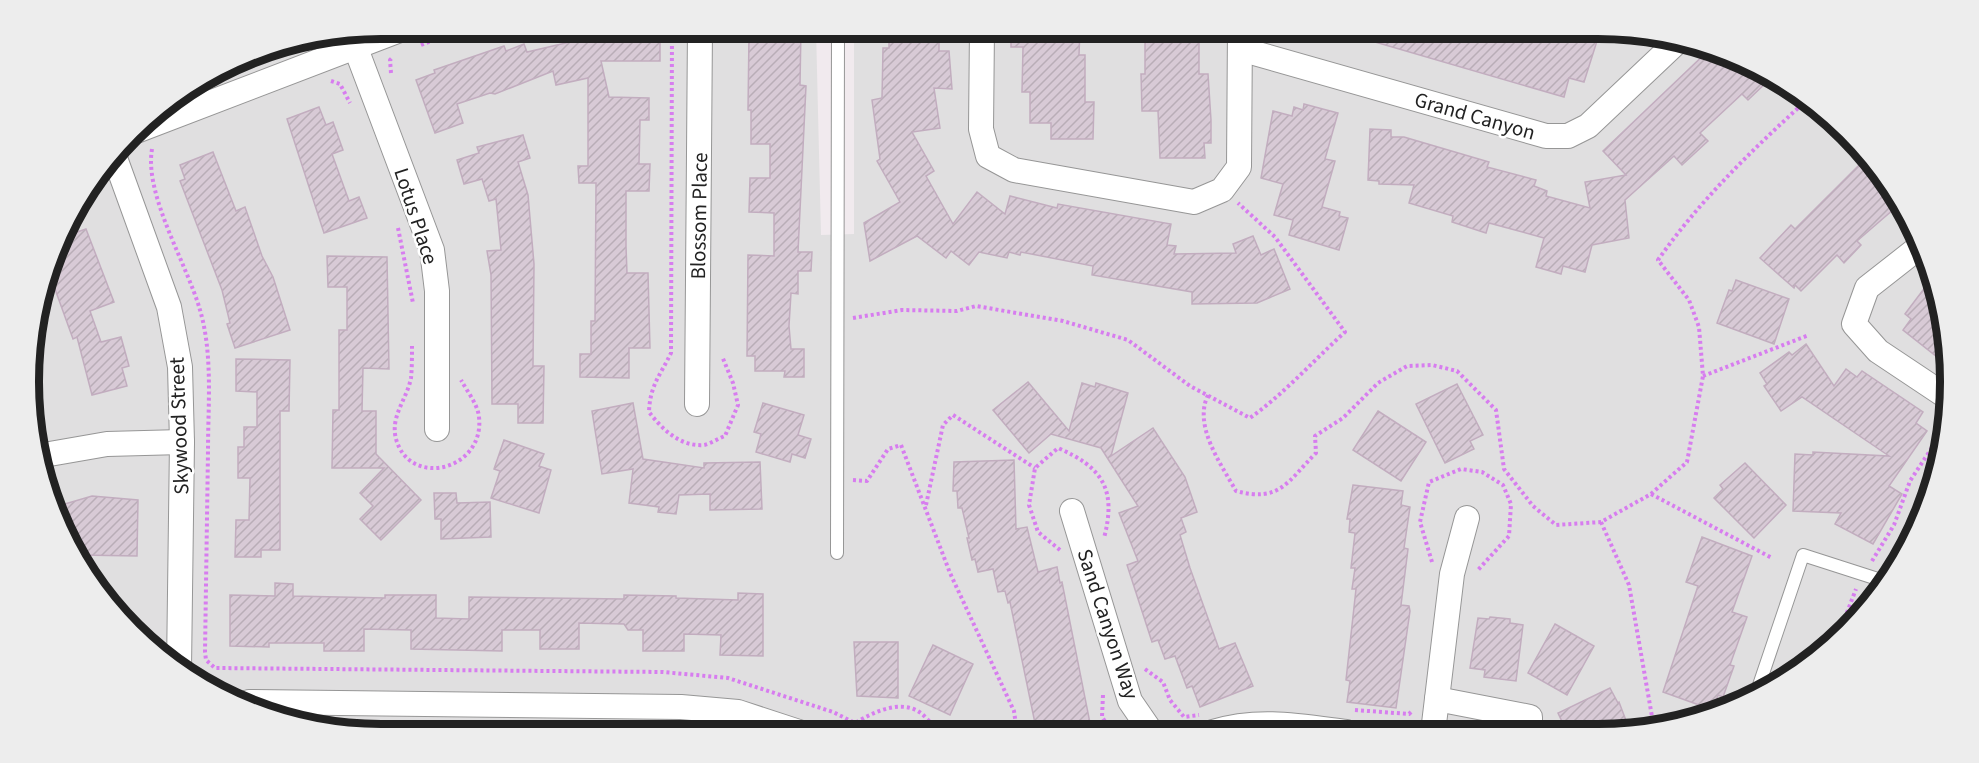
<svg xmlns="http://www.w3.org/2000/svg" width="1979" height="763" font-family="'Source Sans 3',sans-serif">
<defs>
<pattern id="building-hatch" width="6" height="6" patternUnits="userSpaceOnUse" patternTransform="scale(1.5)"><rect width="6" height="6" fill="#d8cad6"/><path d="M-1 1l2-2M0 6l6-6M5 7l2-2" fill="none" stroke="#b9adb7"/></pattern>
</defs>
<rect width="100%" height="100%" fill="#f1eaee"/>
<path fill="#e0dfe0" d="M382,28L816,29L821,235L854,234V29L1597,28L1689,41L1813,102L1903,205L1948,336L1938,473L1891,577L1831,647L1753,698L1644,731L382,734L290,722L167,662L88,577L35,451L32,335L76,205L149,116L268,47Z"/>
<g fill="url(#building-hatch)" stroke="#c2adbf" stroke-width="1.5">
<path d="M567,28H660V61H601L609,97L649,98V120H640L639,164H650L649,191H626V246L627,273H648L650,348H629V378L580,377V354H591V321H595L596,183H579L578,166H588V78L556,85L553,71L495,94L490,93L457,104L463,123L435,133L416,80L435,73L434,70L504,46L506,51L524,44L527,52L570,42Z"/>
<path d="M775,28H801L800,85L806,86L798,252H812L811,271H798V294L791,293L789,326L791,349H804V377H784L785,371H755V356H747L748,255L774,256V213L749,212L750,178H770V144H751V110H748L749,35H775Z"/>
<path d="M889,28H939V51H949L952,89L934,88L940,128L912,132L934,171L926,176L953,224L977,192L1005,214L1010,196L1057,208L1058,204L1171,224L1167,245L1176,246L1174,254L1236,253L1233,244L1253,236L1261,255L1274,249L1290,289L1257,303L1192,304V292L1092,275L1093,266L1021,252L1020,255L1009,252L1007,258L979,252L969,265L951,251L946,258L917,236L870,261L864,223L900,202L877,161L880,159L872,100L882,98L883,48H889Z"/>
<path d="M1011,28H1080L1079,55H1085V102H1094L1093,139H1051V123H1030V92H1022L1023,47H1011Z"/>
<path d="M1149,28H1193V42H1199V74H1208L1211,120V143H1204L1205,158H1160L1158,111H1142L1141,74H1145V38L1148,39Z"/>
<path d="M1345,28H1510L1557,42L1561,28H1585L1582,36L1597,41L1584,82L1569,78L1564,97L1344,33Z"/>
<path d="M1709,50L1769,80L1748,100L1742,94L1700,133L1708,141L1682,165L1674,156L1625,200L1629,238L1592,245L1585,272L1563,266L1561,274L1536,267L1544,238L1489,223L1486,233L1452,222L1453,216L1409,203L1414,185L1379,184V181L1368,180L1370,129L1391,130V137H1404L1489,162L1487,167L1536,180L1534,186L1547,191L1546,196L1590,208L1585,182L1626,175L1603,151Z"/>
<path d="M1304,104L1338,113L1325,159L1335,161L1322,207L1340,212L1339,216L1348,218L1339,250L1289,235L1293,220L1274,215L1283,184L1261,178L1273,111L1292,116L1294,107L1303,110Z"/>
<path d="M319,107L326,125L333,122L343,150L332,154L349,201L359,197L367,218L324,233L287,119Z"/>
<path d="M523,135L530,158L518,162L528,195L534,264L533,366H544L543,423H518V404H492L491,275L487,251L501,250L496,199L489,201L482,179L464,184L457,160L479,153L477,147Z"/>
<path d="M213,152L236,211L245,207L262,256L273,277L290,330L235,348L227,324L230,323L222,290L180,181L185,179L180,165Z"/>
<path d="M1864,160L1901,203L1857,241L1861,245L1844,263L1837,255L1801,291L1795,285L1794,288L1760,258L1791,225L1795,229Z"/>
<path d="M86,229L114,302L90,311L101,342L121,337L129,366L122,368L127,386L92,395L77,337L73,339L51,278L65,236Z"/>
<path d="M327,256L387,257L389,369L363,368L362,411H376V454L421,500L381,540L360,519L373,506L360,493L384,468H332L333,410H339V330H347V287H328Z"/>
<path d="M1736,280L1789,299L1774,344L1717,323L1729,290L1732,291Z"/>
<path d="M1929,282L1948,336L1946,364L1903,330L1911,319L1905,314Z"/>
<path d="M1806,344L1834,386L1846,369L1857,377L1862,371L1923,412L1916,423L1927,431L1889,486L1902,494L1873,544L1835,524L1841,513L1793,511L1795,454L1813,455V452L1889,456L1802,397L1781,411L1764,386L1767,384L1760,373L1789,352L1792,355Z"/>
<path d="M236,359L290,360L289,411H280V550H261V557H235L236,520H249L250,478H238V447H244V427H257V392L236,391Z"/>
<path d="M1028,382L1069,431L1082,383L1095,387L1096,383L1128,393L1111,456L1153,428L1185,477L1197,512L1181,518L1186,532L1180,535L1190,568L1219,649L1235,643L1253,686L1200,707L1192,686L1187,688L1175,656L1165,659L1158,640L1152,642L1127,565L1138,561L1119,513L1138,506L1101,448L1051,434L1029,453L993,410Z"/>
<path d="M1457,384L1483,435L1470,441L1474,449L1445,463L1416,404Z"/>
<path d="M633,403L643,459L704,468V463L760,462L762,509L710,510V494L679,495L676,514L658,512L659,507L629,503L633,469L602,474L592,411Z"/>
<path d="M763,403L804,415L798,435L811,439L805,458L792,454L790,462L756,452L761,434L754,432Z"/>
<path d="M1378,411L1426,442L1401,481L1353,450Z"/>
<path d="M504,440L544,454L539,466L551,470L539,513L491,498L500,471L494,469Z"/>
<path d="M1014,460L1016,529L1027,527L1038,572L1057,567L1060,583L1062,582L1092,733H1037L1010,602L1008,603L1005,591L998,592L993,569L978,572L975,559L972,560L967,538H969L962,508H958L957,491H953L954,462Z"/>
<path d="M1745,463L1786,505L1754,538L1714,498L1723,489L1720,485Z"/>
<path d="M1353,485L1403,491L1401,505L1410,507L1404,548L1408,549L1401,605L1409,606L1410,611L1396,708L1347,702L1350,681L1346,680L1356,589H1352L1355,568H1351L1355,533L1349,532L1350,519H1347Z"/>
<path d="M434,493H456L457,503L490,502L491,537L441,539V519H435Z"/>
<path d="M92,496L138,500L137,556L79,555L58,506Z"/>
<path d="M1702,537L1752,556L1732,612L1747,617L1730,665L1734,666L1723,697L1718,695L1713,710L1663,692L1698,586L1686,582Z"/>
<path d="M275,583L293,584V596L385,598V595H436V618L469,619V597L624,599V595L676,596V598L738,600V593L763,594V656L720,655L721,635L684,634V651H643V630H628L624,624L579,623V649H540V630H502V651L411,649V630L364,629V651H324V643H269V647L230,646V595L275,596Z"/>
<path d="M1490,617L1510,619V623L1523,625L1516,681L1484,677L1485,670L1470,668L1478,618L1489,619Z"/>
<path d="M1555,624L1594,646L1567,695L1528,673Z"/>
<path d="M854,642H898V698L857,696Z"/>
<path d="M933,645L973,664L950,715L909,696Z"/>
<path d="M1610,688L1618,703L1619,702L1630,731L1567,732L1558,713Z"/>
</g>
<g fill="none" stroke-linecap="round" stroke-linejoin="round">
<defs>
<g id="service">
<path d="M837,553L838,28"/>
<path d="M1755,697L1803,555L1887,582"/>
</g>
<g id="minor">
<path d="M982,28L981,129L988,156L1014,170L1194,202L1222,190L1239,167L1240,28"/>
<path d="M355,46L432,250L437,291V429"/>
<path d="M1240,49L1546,136H1568L1588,126L1680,39"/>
<path d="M136,131L405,28"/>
<path d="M115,158L169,307L180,367L182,442L179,668"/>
<path d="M1918,248L1867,288L1854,324L1878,351L1944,395"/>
<path d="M697,404L700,28"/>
<path d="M38,456L107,444L182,442"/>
<path d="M1072,511L1130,701L1152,733"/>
<path d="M1437,699L1530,717V732"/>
<path d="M249,702L681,707L738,712L802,733"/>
<path d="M1213,732C1258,718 1300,726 1346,732"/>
<path d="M1433,732L1452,574L1467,518"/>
</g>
</defs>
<use href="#service" stroke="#969696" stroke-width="14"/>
<use href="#minor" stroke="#969696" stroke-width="26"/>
<g stroke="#d77def" stroke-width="4" stroke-dasharray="3 3" stroke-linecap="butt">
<path d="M672,28L671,353C660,376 650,385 649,412C662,429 680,447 704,445C710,444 719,438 725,436L738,405L733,383L722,356"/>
<path d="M421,45L465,28"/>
<path d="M391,73L390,60L393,57"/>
<path d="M331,81L340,84L350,103"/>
<path d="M152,149C144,195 187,264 200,310C213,354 208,405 208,451C207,518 206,585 205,652L206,660L215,668L663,672L728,678L833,712L855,723C875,711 907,696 926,718C931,723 935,726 937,733"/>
<path d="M398,228L413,303"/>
<path d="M853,318L902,310L957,311L976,306L1063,321L1128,340L1190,386L1250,418C1285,393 1313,361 1345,332L1275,237L1238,203"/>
<path d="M412,346C412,356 412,368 411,378C407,399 390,416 396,439C410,489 485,470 479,417C478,405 467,391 461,380"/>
<path d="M1703,376L1809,335"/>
<path d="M1208,395C1193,426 1221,464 1236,491C1280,503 1288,481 1316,453L1315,436L1343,418L1378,383L1407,366L1432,365L1457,371L1496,410L1504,469L1533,506L1556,525L1601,522L1651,494L1687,462L1703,376L1699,327L1689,300L1658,260C1700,200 1754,148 1808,99"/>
<path d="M853,480L867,481L888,449L901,445L950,573L1014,711L1017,733"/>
<path d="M1651,494L1772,558"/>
<path d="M926,505L943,425L953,415L1035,468"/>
<path d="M1601,522L1629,585L1654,728"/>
<path d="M1060,550L1038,532L1029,505L1035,468L1058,448C1102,467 1117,489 1104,538"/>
<path d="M1872,561L1894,525L1910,481L1941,434"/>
<path d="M1432,562L1420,522L1429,482L1461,469L1482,472L1503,485L1511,504L1509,536L1477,571"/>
<path d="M1836,641L1856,589"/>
<path d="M1145,669L1163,682L1170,700L1184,717L1199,715"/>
<path d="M1103,695L1102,717L1113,733"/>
<path d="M1355,710L1409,714L1412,711"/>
</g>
<use href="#service" stroke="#fff" stroke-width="12"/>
<use href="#minor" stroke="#fff" stroke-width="24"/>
</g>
<g text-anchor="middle" stroke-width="5" stroke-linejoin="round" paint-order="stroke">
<g font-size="21" fill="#222" stroke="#fff">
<text transform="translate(1475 116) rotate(16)" y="7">Grand Canyon</text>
<text transform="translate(416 216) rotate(72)" y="7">Lotus Place</text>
<text transform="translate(699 216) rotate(-89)" y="7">Blossom Place</text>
<text transform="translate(179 426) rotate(-92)" y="7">Skywood Street</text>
<text transform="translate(1108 624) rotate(72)" y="7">Sand Canyon Way</text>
</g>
</g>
<path d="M0 0H1979V763H0ZM381 39H1598A342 342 0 0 1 1940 381V382A342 342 0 0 1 1598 724H381A342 342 0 0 1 39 382V381A342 342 0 0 1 381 39Z" fill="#ededed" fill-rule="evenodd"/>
<path fill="none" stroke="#222" stroke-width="8" d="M381 39H1598A342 342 0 0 1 1940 381V382A342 342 0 0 1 1598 724H381A342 342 0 0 1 39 382V381A342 342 0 0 1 381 39Z"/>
</svg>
